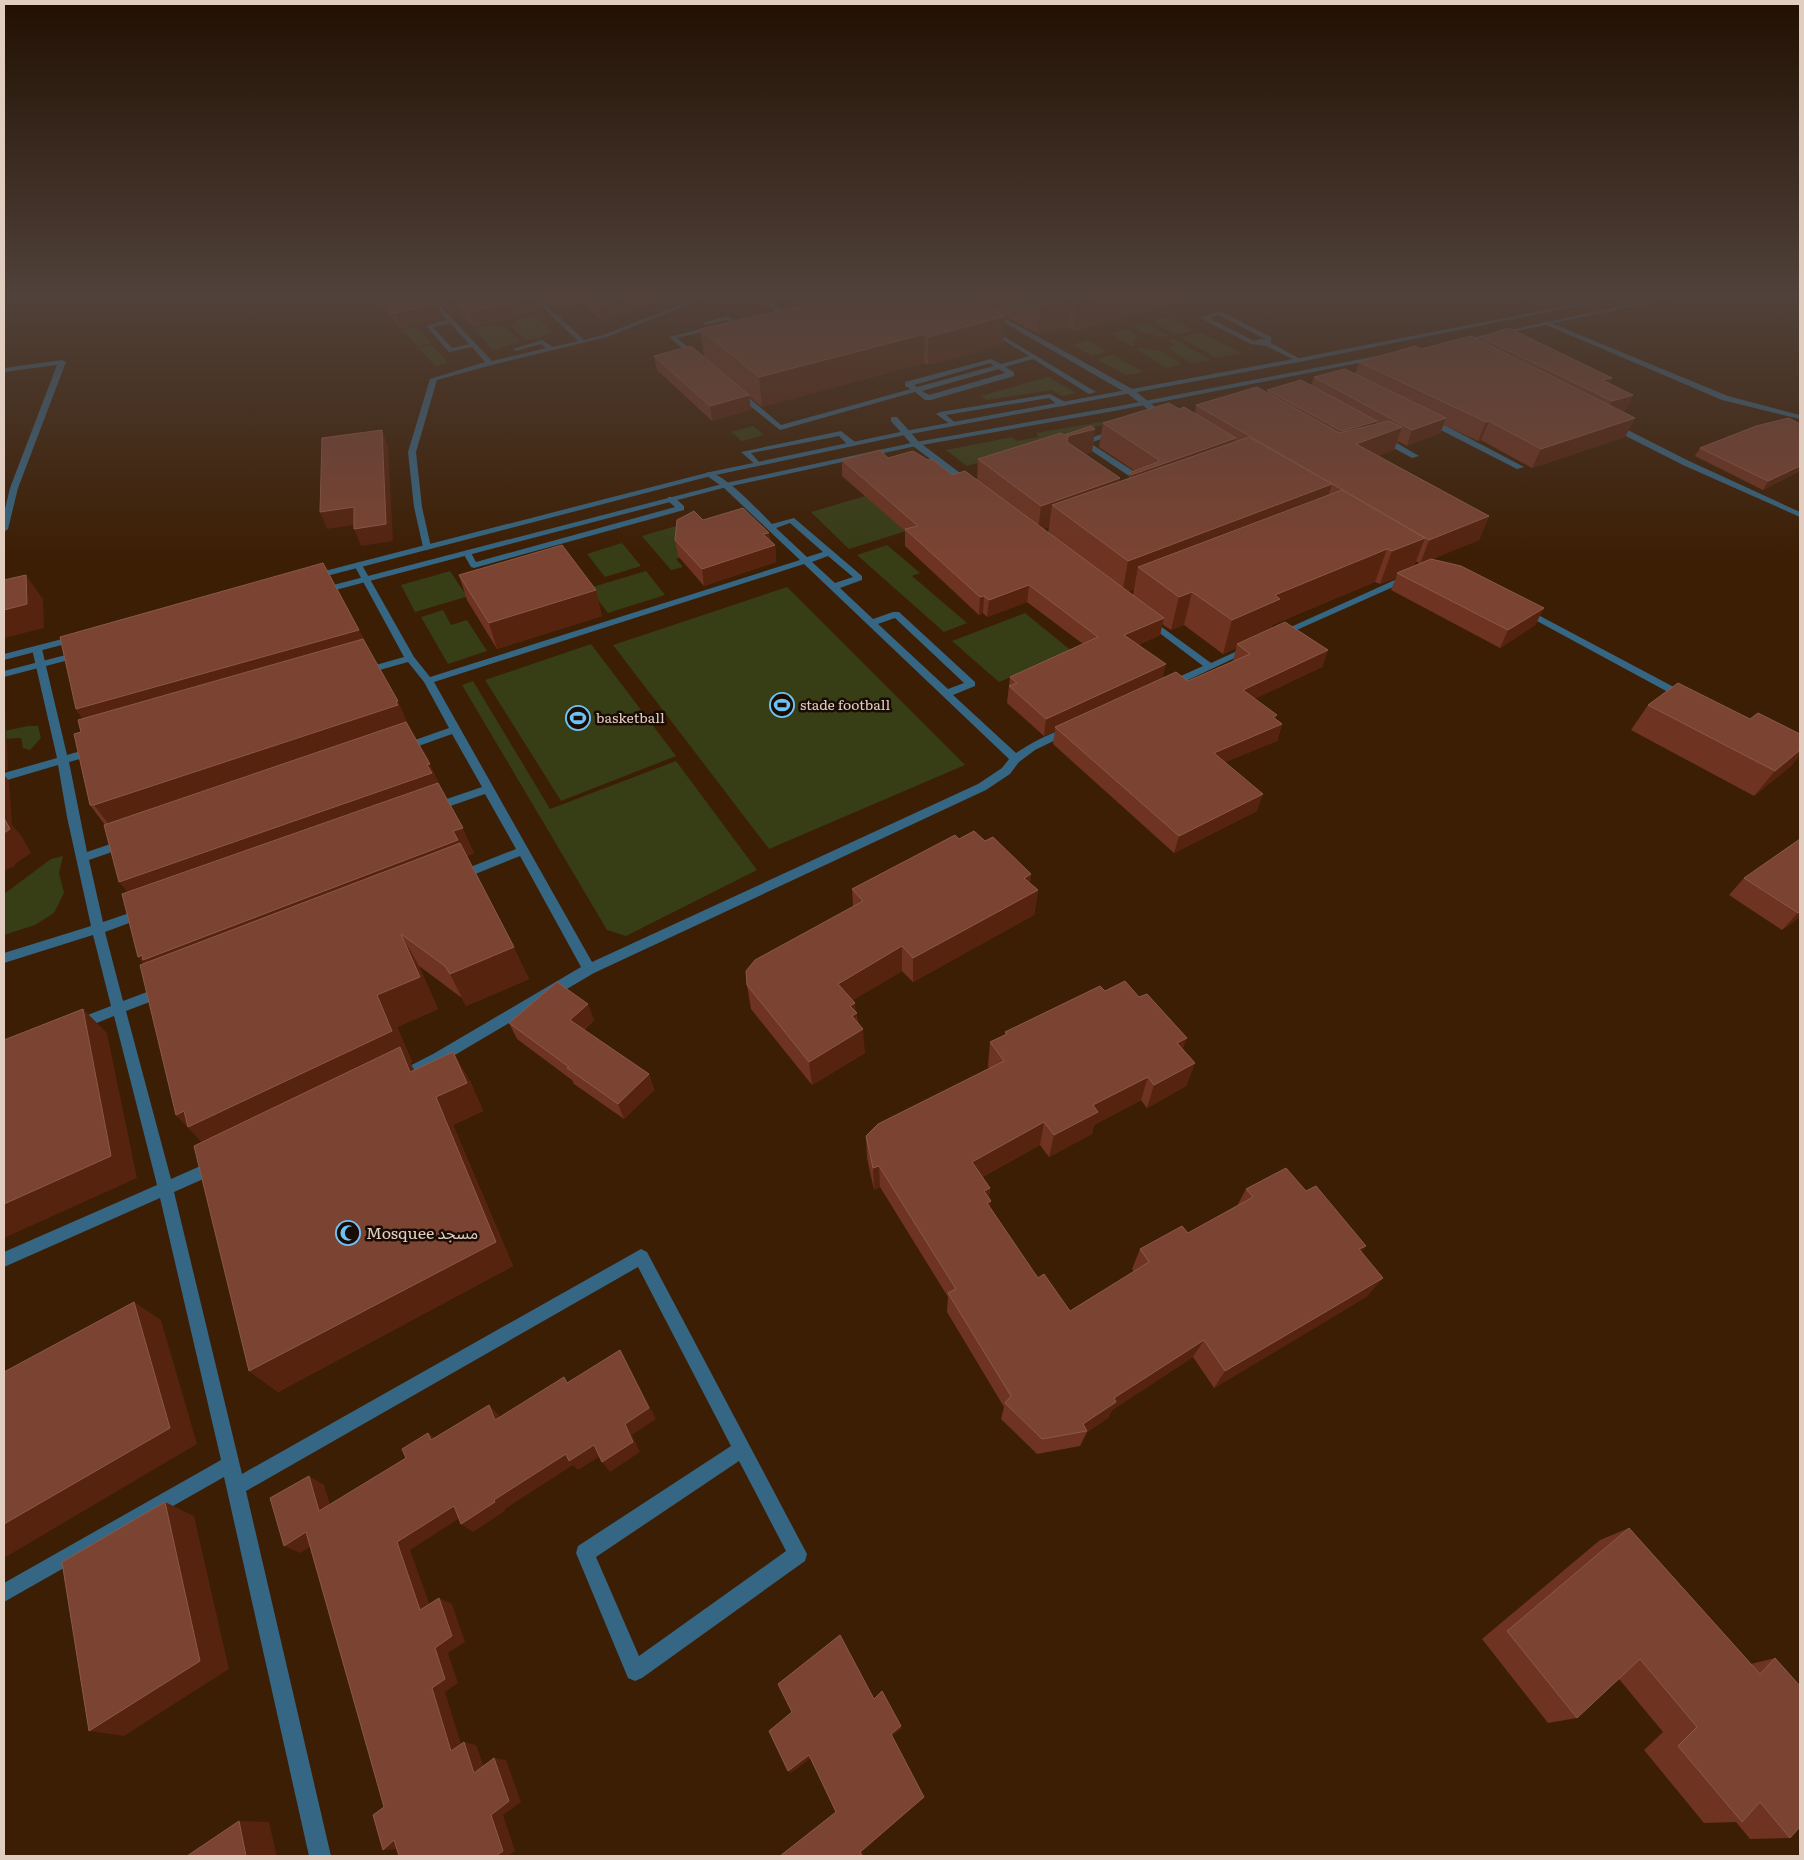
<svg xmlns="http://www.w3.org/2000/svg" width="1804" height="1860" font-family="Literata,'Noto Sans Arabic',serif">
<rect width="100%" height="100%" fill="#3c1e04"/>
<g fill="#373d15">
<path d="M534,315L555,333L526,341L511,326L515,323V320Z"/>
<path d="M1168,317L1194,330L1175,335L1152,322Z"/>
<path d="M1147,323L1170,336C1158,339 1143,333 1133,327Z"/>
<path d="M494,324L498,327H505L521,342L493,350L474,329Z"/>
<path d="M416,327L431,343L418,347L403,330Z"/>
<path d="M1127,329L1138,336L1132,341L1135,345L1132,346L1110,333Z"/>
<path d="M1199,332L1241,353L1216,358L1181,338Z"/>
<path d="M1174,339L1211,360L1191,363L1169,349L1174,345L1169,340Z"/>
<path d="M1087,340L1106,352L1092,356L1072,345Z"/>
<path d="M432,345L448,363L435,366L419,348Z"/>
<path d="M1140,348L1161,351L1182,364L1166,368L1136,349Z"/>
<path d="M1113,355L1143,372L1126,375L1097,359Z"/>
<path d="M1048,377L1076,393L1062,396L1052,390L987,400L981,396Z"/>
<path d="M1125,418L967,466L946,450L1012,437L1017,441L1039,437L1036,433Z"/>
<path d="M753,426L764,435L742,441L731,432Z"/>
<path d="M879,492L919,527L849,549L811,512Z"/>
<path d="M676,526L683,534L685,556L676,559L683,567L671,570L642,536Z"/>
<path d="M622,543L641,566L605,577L587,554Z"/>
<path d="M887,545L920,573L912,576L967,623L944,632L857,555Z"/>
<path d="M450,571L464,592L527,579L415,612L401,585Z"/>
<path d="M646,571L665,595L608,613L589,588Z"/>
<path d="M787,587L965,765L769,849L613,645Z"/>
<path d="M443,610L451,625L467,620L487,651L448,664L421,617Z"/>
<path d="M1025,613L1073,652L999,682L952,641Z"/>
<path d="M591,644L676,756L561,801L485,680Z"/>
<path d="M473,681L550,809L676,761L757,870L626,936L607,930L462,685Z"/>
<path d="M28,726H38L41,738L30,750L23,748L21,738L4,739V731Z"/>
<path d="M63,856L59,873L64,893L54,913L35,925L4,935V894L51,859Z"/>
</g>
<g fill="none" stroke-linecap="round" stroke-linejoin="round">
<g fill="#356683" fill-rule="evenodd">
<path d="M425,296H431L492,361L546,348L541,344L516,351L513,349L542,340L553,347L578,341L531,296H537L584,340L603,335L702,296H710L607,337L492,365L437,380L416,452L422,507L431,547L427,550L423,547L414,507L408,452L430,379L485,362L472,347L449,352L426,326L447,320ZM450,323L469,344L452,348L433,327Z"/>
<path d="M786,296H796L771,303L781,310V312H777L763,302Z"/>
<path d="M958,296H965L1134,390L1169,418L1162,420L1128,394Z"/>
<path d="M1218,312H1222L1271,337V343L1302,360L1297,361L1266,346L1251,344L1200,318ZM1219,315L1265,339V340L1261,339L1254,341L1209,318Z"/>
<path d="M728,316L735,322V324H731L727,320L705,325L702,323Z"/>
<path d="M1546,321L1728,396L1800,415V419L1722,400L1544,324L1543,323Z"/>
<path d="M716,325L718,326V328L677,338L700,358V360H696L669,337Z"/>
<path d="M990,328L1096,392L1089,394L1033,359L1005,367L1014,372V376L931,400H925L915,392L780,430L734,393L741,391L781,425L911,389L905,386V382L991,359L1001,364L1029,356L988,331L987,330ZM990,363L994,366L917,387L914,385ZM999,369L1005,373L929,395L922,391Z"/>
<path d="M62,360L66,362L18,488L8,529L4,532V513L10,488L57,365L4,372V368Z"/>
<path d="M1050,394L1065,402V406H1059L1049,398L946,415L957,424L953,426L936,414L940,412Z"/>
<path d="M891,417H897L919,442L972,482V486H966L913,446L891,421Z"/>
<path d="M1425,418H1431L1524,467L1517,469L1425,422Z"/>
<path d="M1610,424H1616L1689,461L1800,512V517L1683,465L1610,428Z"/>
<path d="M1113,430L1120,432L1090,443L1147,480V484H1141L1083,445L1078,446L1074,444Z"/>
<path d="M841,431L855,442V446H849L839,436L751,453L761,464L757,466L741,452Z"/>
<path d="M1379,436H1385L1419,456L1412,458L1379,440Z"/>
<path d="M707,472C722,471 760,512 772,524L794,518L862,576V580L840,588L873,619L893,612H899L975,682V686L953,695L1016,753C1026,746 1060,726 1073,729L1074,731L1035,750L1019,762L1010,774L986,790L594,973L443,1062L404,1082L399,1084L394,1082L392,1078L394,1074L433,1054L581,967L520,856L463,879H455L453,876L455,873L516,849L485,794L433,812L427,808L429,805L482,787L452,734L402,752L397,748L398,746L449,728L424,682L408,662L362,675L357,672L358,670L404,657L354,565L358,562L362,565L414,657L430,677L800,560L723,487L707,476ZM790,523L823,552L807,557L776,528ZM828,556L853,577L835,583L812,562ZM804,564L1009,759L1002,768L978,784L592,962L434,682ZM895,618L964,683L948,689L878,624Z"/>
<path d="M668,497H674L684,506V510L474,568L471,567L463,553L467,550L470,551L476,562L675,507L668,501Z"/>
<path d="M1408,574L1413,577L1411,579L1281,637H1275L1273,635Z"/>
<path d="M1525,608L1687,694L1688,696L1687,698H1679L1522,613V609Z"/>
<path d="M1148,617L1211,663L1246,647H1252L1254,649L1173,687H1165V683L1203,666L1145,622L1143,620Z"/>
<path d="M37,646L42,649L67,755L94,747L99,751L98,754L69,762L87,852L125,839L131,843L129,846L89,860L103,922L144,908L148,910L150,913L148,916L105,932L123,1001L163,986L168,987L170,991L168,995L126,1011L171,1179L214,1160L219,1162L221,1167L219,1172L174,1192L242,1474L641,1249L647,1252L807,1554L805,1561L642,1678L635,1681L628,1678L576,1553L578,1546L731,1446L638,1267L246,1491L331,1856H309L224,1477L4,1602V1583L221,1460L160,1198L4,1267V1252L157,1185L114,1016L77,1031L72,1029L70,1025L72,1021L111,1006L93,935L4,963V953L91,926L67,817L58,765L4,781V773L57,758L32,649ZM739,1461L786,1551L639,1656L596,1557Z"/>
</g>
<g fill="#356683" fill-rule="evenodd">
<path d="M1617,296H1628L1299,362L905,435L711,476L315,579H309L307,577L309,575L710,472L905,431L1299,358Z"/>
<path d="M1670,296H1681L1460,343L1457,341Z"/>
<path d="M1382,355L1384,356V358L1114,411L916,446L727,487L324,593H318L316,591L318,589L726,483L916,442L1114,407Z"/>
<path d="M78,635L81,636V640L4,660V654Z"/>
<path d="M81,651L84,652V656L4,677V671Z"/>
</g>
</g>
<g fill="#6f3321" fill-rule="evenodd">
<path d="M373,296H431L438,304L443,318L400,328Z"/>
<path d="M433,296H668L602,321L581,303L554,309L541,298L544,311L474,327L460,315L452,316Z"/>
<path d="M841,296H1195V298L1074,331L1068,327L1038,334L1005,316L1003,344L928,365L924,363L762,407L749,396L751,410L712,421L657,370L654,356L704,357L700,329Z"/>
<path d="M1519,296H1551L1529,301Z"/>
<path d="M1480,337L1612,378L1609,384L1633,395L1626,410L1622,411L1635,418L1625,437L1532,468L1481,440L1478,441L1444,425L1440,433L1407,446L1397,441L1394,450L1378,456L1489,516L1479,540L1420,564L1416,561L1414,566L1544,608L1535,625L1500,648L1391,590L1396,578L1380,584L1375,582L1272,625L1271,628L1328,650L1322,667L1254,699L1275,719L1282,724L1277,741L1225,762L1257,811L1174,853L1053,744L1055,731L1044,736L1007,703L1010,677L1083,644L1027,602L987,617L983,613L979,615L905,546V531L842,476V460L888,458L952,475L977,480L978,459L1064,435L1095,429L1092,452L1085,454L1120,478L1119,482L1129,478V473L1135,471L1099,447L1103,423L1179,409L1195,413L1196,405L1267,393V390L1311,386L1314,377L1355,374L1359,362L1421,349L1479,340ZM1049,527L1048,533L1043,529ZM1134,589L1133,595L1128,592ZM1162,624L1171,630L1184,625L1223,654L1236,648L1233,661L1188,681L1162,678L1138,645L1160,635Z"/>
<path d="M1800,424V471L1763,490L1695,456L1700,448Z"/>
<path d="M703,520L769,533L770,540L775,545L776,562L704,586L678,556L675,540Z"/>
<path d="M459,575L602,616L497,649L467,600Z"/>
<path d="M359,630L474,853L467,856L529,979L466,1006L462,998L419,966L438,1009L397,1027L412,1062L410,1063L414,1070L470,1081L483,1111L453,1125L513,1266L278,1392L249,1371L202,1142L176,1115L144,964L138,957L128,892L105,825L90,805L81,732L83,719L76,709Z"/>
<path d="M1648,705L1800,734V755L1791,766L1754,796L1631,730Z"/>
<path d="M959,839L985,841L1031,874L1030,883L1038,890L1034,915L913,982L902,971L853,1000L865,1053L812,1085L751,1009L747,985L853,906L852,889Z"/>
<path d="M1800,839V917L1782,930L1729,895L1744,878Z"/>
<path d="M1105,991L1183,1049L1195,1063L1186,1086L1147,1108L1141,1100L1094,1125L1092,1134L1049,1157L1040,1145L982,1177L990,1188L989,1198L990,1208L1038,1278L1070,1311L1134,1272L1132,1269L1140,1249L1188,1233L1237,1206L1246,1189L1306,1191L1366,1246L1361,1252L1383,1278L1366,1297L1214,1388L1193,1357L1112,1410L1108,1418L1087,1432L1080,1446L1037,1454L1001,1419L1004,1407L947,1312L948,1297L880,1187L874,1190L867,1158L866,1136L989,1068L988,1066L990,1042L1005,1035V1032Z"/>
<path d="M594,1020L584,1030L649,1074L654,1090L624,1119L574,1084L572,1080L517,1039L509,1023Z"/>
<path d="M1629,1528L1751,1664L1775,1658L1790,1838L1750,1839L1736,1822L1704,1823L1644,1750L1663,1732L1619,1679L1577,1718L1548,1723L1482,1639L1600,1540Z"/>
</g>
<g fill="#55230e">
<path d="M551,296H580L581,303L554,309Z"/>
<path d="M628,296H668L602,321L599,307Z"/>
<path d="M1100,296H1195V298L1074,331L1077,302Z"/>
<path d="M1531,296H1551L1529,301Z"/>
<path d="M541,297L544,311L474,327L470,312Z"/>
<path d="M1072,299L1068,327L1038,334L1040,305Z"/>
<path d="M455,300L460,315L452,316L448,302Z"/>
<path d="M438,304L443,318L400,328L395,313Z"/>
<path d="M1005,316L1003,344L928,365V337Z"/>
<path d="M925,334L924,363L762,407L759,377Z"/>
<path d="M1612,378L1605,393L1602,380Z"/>
<path d="M749,395L751,410L712,421L710,406Z"/>
<path d="M1633,395L1626,410L1604,416L1612,401Z"/>
<path d="M1446,418L1440,433L1407,446L1412,430Z"/>
<path d="M1635,418L1625,437L1532,468L1541,449Z"/>
<path d="M1377,421L1371,437L1337,447L1342,431Z"/>
<path d="M1489,421L1481,440L1478,441L1486,422Z"/>
<path d="M1402,427L1394,450L1349,466L1356,444Z"/>
<path d="M1095,429L1092,452L1065,460L1067,442L1068,436Z"/>
<path d="M382,430L388,446L393,541L361,546L354,529Z"/>
<path d="M1236,438L1231,462L1127,499L1131,475Z"/>
<path d="M1800,466V471L1763,490L1768,481Z"/>
<path d="M1120,478L1116,503L1052,505L1049,527L1038,531L1041,506Z"/>
<path d="M1332,484L1322,517L1138,567L1134,589L1122,594L1128,561Z"/>
<path d="M354,507L361,524L327,529L320,512Z"/>
<path d="M1489,516L1479,540L1420,564L1429,540Z"/>
<path d="M769,533L770,547L775,545L776,562L704,586L702,569L763,534Z"/>
<path d="M1425,538L1412,571L1397,573L1396,578L1380,584L1392,551Z"/>
<path d="M1387,549L1375,582L1272,625L1270,632L1237,644L1236,648L1223,654L1232,620L1275,595Z"/>
<path d="M26,575L43,599L44,628L4,638V610Z"/>
<path d="M1029,585L1027,602L987,617L989,600Z"/>
<path d="M596,590L602,616L497,649L489,623Z"/>
<path d="M1192,592L1184,625L1171,630L1179,597Z"/>
<path d="M984,596L983,613L979,615L980,597Z"/>
<path d="M1544,608L1535,625L1500,648L1508,630Z"/>
<path d="M1164,618L1160,635L1121,652L1124,635Z"/>
<path d="M359,630L374,664L101,743L76,709Z"/>
<path d="M1328,650L1322,667L1238,707L1243,690Z"/>
<path d="M1166,664L1162,682L1055,727V731L1044,736L1046,719Z"/>
<path d="M398,701L413,735L120,839L94,805Z"/>
<path d="M4,707L5,709L8,770L4,771Z"/>
<path d="M1277,715L1272,728L1282,724L1277,741L1209,769L1214,753Z"/>
<path d="M1800,750V755L1791,766L1754,796L1775,771Z"/>
<path d="M430,764L442,789L140,907L119,882Z"/>
<path d="M4,775L9,781L12,825L21,835L31,853L15,864V866L8,869L4,871Z"/>
<path d="M1263,794L1257,811L1174,853L1179,836Z"/>
<path d="M463,828L474,853L159,981L138,957Z"/>
<path d="M1031,874L1028,895L1038,890L1034,915L913,982V958Z"/>
<path d="M1800,911V917L1782,930L1798,913Z"/>
<path d="M401,934L419,966L438,1009L397,1027L412,1062L410,1063L418,1076L217,1157L176,1115L184,1111L377,995Z"/>
<path d="M902,946V971L840,1008L838,984Z"/>
<path d="M514,947L529,979L466,1006L450,974Z"/>
<path d="M855,1003L858,1032L863,1029L865,1053L812,1085L809,1062L850,1006Z"/>
<path d="M588,1004L594,1020L576,1036L570,1020Z"/>
<path d="M83,1009L107,1033L137,1178L4,1238V1204Z"/>
<path d="M1187,1038L1178,1062L1177,1043Z"/>
<path d="M453,1052L470,1081L483,1111L453,1125L513,1266L278,1392L249,1371L436,1097Z"/>
<path d="M1195,1063L1186,1086L1147,1108L1154,1085Z"/>
<path d="M649,1074L654,1090L624,1119L618,1104Z"/>
<path d="M1148,1077L1141,1100L1094,1125L1092,1134L1049,1157L1054,1135L1093,1105Z"/>
<path d="M1044,1122L1040,1145L970,1183L972,1162Z"/>
<path d="M879,1166L880,1187L874,1190L873,1168Z"/>
<path d="M990,1188L988,1202L991,1201L988,1222L984,1191Z"/>
<path d="M1366,1246L1350,1266L1359,1249Z"/>
<path d="M1383,1278L1366,1297L1214,1388L1225,1371Z"/>
<path d="M134,1302L161,1320L197,1444L4,1558V1524Z"/>
<path d="M1204,1340L1193,1357L1112,1410L1108,1418L1087,1432V1431L1083,1424L1114,1398Z"/>
<path d="M620,1350L656,1419L632,1435L640,1452L610,1472L602,1462L625,1424Z"/>
<path d="M489,1405L499,1415L506,1431L495,1420Z"/>
<path d="M428,1433L440,1443L431,1440Z"/>
<path d="M594,1445L602,1455L578,1470L573,1465L505,1509V1511L473,1532L461,1524L494,1500L566,1454Z"/>
<path d="M309,1476L324,1485L335,1520L319,1511Z"/>
<path d="M165,1502L194,1516L229,1669L124,1736L89,1731Z"/>
<path d="M454,1506L466,1514L410,1550L434,1617L420,1610L397,1542Z"/>
<path d="M306,1532L322,1540L300,1553L284,1546Z"/>
<path d="M439,1598L452,1604L465,1642L448,1653L458,1683L445,1692L464,1754L451,1751L432,1688Z"/>
<path d="M901,1726V1729L891,1737V1734Z"/>
<path d="M464,1742L476,1745L487,1775L474,1773Z"/>
<path d="M809,1755L811,1758L791,1773L788,1771Z"/>
<path d="M494,1758L506,1760L521,1802L503,1815L515,1851L508,1856H496L491,1815Z"/>
<path d="M924,1797L862,1852L864,1856H862L860,1852Z"/>
<path d="M239,1821L269,1822L277,1856H246Z"/>
<path d="M394,1840L399,1849L383,1850Z"/>
</g>
<g fill="#7b4332" stroke="#8b5948">
<path d="M380,296H431L438,304L395,313Z"/>
<path d="M443,296H540L541,297L470,312L455,300L448,302Z"/>
<path d="M586,296H628L599,307Z"/>
<path d="M841,296H971L1005,316L928,337L925,334L759,377L700,329Z"/>
<path d="M1022,296H1100L1077,302L1072,299L1040,305Z"/>
<path d="M1509,328L1612,378L1602,380L1633,395L1612,401L1480,337Z"/>
<path d="M1471,336L1635,418L1541,449L1489,421L1486,422L1359,362L1415,346L1421,349Z"/>
<path d="M691,346L749,395L710,406L654,356Z"/>
<path d="M1345,369L1446,418L1412,430L1314,377Z"/>
<path d="M1301,380L1377,421L1342,431L1267,390Z"/>
<path d="M1257,387L1339,433L1389,421L1402,427L1356,444L1489,516L1429,540L1196,405Z"/>
<path d="M1169,403L1179,409L1184,407L1236,438L1131,475L1129,473L1158,462L1159,460L1103,423Z"/>
<path d="M1789,418L1800,424V466L1768,481L1700,448L1756,426Z"/>
<path d="M1091,426L1095,429L1068,436L1067,442L1120,478L1041,506L978,459L1061,433L1064,435Z"/>
<path d="M382,430L386,524L354,529V507L320,512L322,438Z"/>
<path d="M1249,437L1332,484L1128,561L1052,505Z"/>
<path d="M880,450L888,458L913,451L928,460L932,459L952,475L965,471L1164,618L1124,635L1166,664L1046,719L1009,686L1017,683L1010,677L1098,637L1029,585L989,600L984,596L980,597L905,529L918,526L842,460Z"/>
<path d="M1342,490L1425,538L1392,551L1387,549L1275,595L1280,599L1232,620L1192,592L1179,597L1138,567Z"/>
<path d="M743,508L769,533L763,534L775,545L702,569L675,540L677,520L694,511L703,520Z"/>
<path d="M562,545L596,590L489,623L459,575Z"/>
<path d="M1431,559L1461,566L1544,608L1508,630L1397,573Z"/>
<path d="M323,563L359,630L76,709L60,637Z"/>
<path d="M26,575L27,604L4,610V580Z"/>
<path d="M1285,622L1328,650L1243,690L1277,715L1273,717L1282,724L1214,753L1263,794L1179,836L1055,727L1176,672L1188,681L1250,654L1237,644Z"/>
<path d="M363,639L398,701L396,702L398,705L94,805H90L74,734L81,732L78,720Z"/>
<path d="M1678,683L1750,719L1758,713L1800,734V750L1775,771L1648,705Z"/>
<path d="M406,722L430,764L427,765L432,773L119,882L104,825Z"/>
<path d="M438,783L463,828L453,831L458,840L143,960L142,955L138,957L122,894Z"/>
<path d="M4,818L10,829L4,833Z"/>
<path d="M974,831L985,841L993,837L1031,874L1024,878L1038,890L913,958L902,946L838,984L855,1003L850,1006L857,1013L852,1016L863,1029L809,1062L747,985L746,971L755,960L863,901L852,889L955,835L959,839Z"/>
<path d="M1800,839V911L1798,913L1744,878Z"/>
<path d="M460,843L514,947L450,974L445,966L401,934L420,977L377,995L392,1031L188,1127L184,1111L176,1115L140,965Z"/>
<path d="M1125,981L1139,997L1147,994L1187,1038L1177,1043L1195,1063L1154,1085L1148,1077L1093,1105L1098,1112L1054,1135L1044,1122L972,1162L990,1188L984,1191L991,1201L987,1203L1038,1278L1044,1274L1070,1311L1149,1262L1140,1249L1182,1226L1188,1233L1253,1197L1246,1189L1286,1168L1306,1191L1316,1186L1366,1246L1359,1249L1383,1278L1225,1371L1204,1340L1114,1398L1116,1402L1083,1424L1087,1431L1042,1439L1005,1403L1011,1396L948,1293L956,1289L879,1166L873,1168L866,1136L878,1124L1004,1061L990,1042L1007,1034L1005,1032L1100,986L1105,991Z"/>
<path d="M557,982L588,1004L570,1020L649,1074L618,1104L567,1068L569,1067L509,1023Z"/>
<path d="M83,1009L111,1156L4,1204V1040Z"/>
<path d="M400,1047L410,1072L453,1052L467,1083L436,1097L496,1242L249,1371L194,1146Z"/>
<path d="M134,1302L170,1428L4,1524V1372Z"/>
<path d="M620,1350L649,1408L625,1424L633,1442L602,1462L594,1445L569,1461L566,1454L494,1500L495,1502L461,1524L454,1506L397,1542L420,1610L439,1598L452,1636L435,1648L445,1679L432,1688L451,1751L464,1742L474,1773L494,1758L509,1801L491,1815L503,1851L496,1856H399L394,1840L383,1850L373,1815L384,1807L306,1532L284,1546L270,1498L309,1476L319,1511L406,1458L402,1449L428,1433L431,1440L489,1405L495,1420L564,1377L567,1383Z"/>
<path d="M165,1502L200,1661L89,1731L62,1562Z"/>
<path d="M1629,1528L1760,1674L1775,1658L1800,1686V1827L1790,1838L1760,1802L1742,1822L1678,1746L1697,1727L1640,1659L1577,1718L1507,1631Z"/>
<path d="M840,1635L874,1699L882,1691L901,1726L891,1734L924,1797L860,1852L862,1856H780L836,1812L809,1755L788,1771L769,1731L792,1712L778,1684Z"/>
<path d="M239,1821L246,1856H187Z"/>
</g>
<linearGradient id="sky" x2="0" y2="1"><stop stop-color="#211002"/><stop offset="0.53" stop-color="#50413a"/><stop offset="1" stop-color="#50413a" stop-opacity="0"/></linearGradient>
<rect width="1804" height="556" fill="url(#sky)"/>
<defs>
<symbol id="stadium-ring" viewBox="-11 -11 22 22"><circle r="9.5" fill="#190c04" stroke="#6fc2f4" stroke-width="1.5"/><path d="M0-5a6.5 5 0 1 0 0 10a6.5 5 0 1 0 0-10ZM-3.5-1.8h7v3.6h-7Z" fill="#6fc2f4"/></symbol>
<symbol id="mosque-ring" viewBox="-11 -11 22 22"><circle r="9.5" fill="#190c04" stroke="#6fc2f4" stroke-width="1.5"/><path d="M3.5-4.9A6 6 0 1 0 3.5 4.9A5 5 0 1 1 3.5-4.9Z" fill="#6fc2f4"/></symbol>
</defs>
<g fill-rule="evenodd">
<use href="#stadium-ring" x="768" y="691" width="28" height="28"/>
<use href="#stadium-ring" x="564" y="704" width="28" height="28"/>
<use href="#mosque-ring" x="334" y="1219" width="28" height="28"/>
</g>
<g text-anchor="middle" stroke-width="5" stroke-linejoin="round" paint-order="stroke">
<g font-size="14" fill="#e2cec0" stroke="#190c04" text-anchor="start">
<text x="800" y="710">stade football</text>
<text x="596" y="723">basketball</text>
</g>
<g font-size="16" fill="#e2cec0" stroke="#190c04" text-anchor="start">
<text x="366" y="1239">Mosquee مسجد</text>
</g>
</g>
<rect width="1804" height="1860" fill="none" stroke="#e2cec0" stroke-width="10"/>
</svg>
